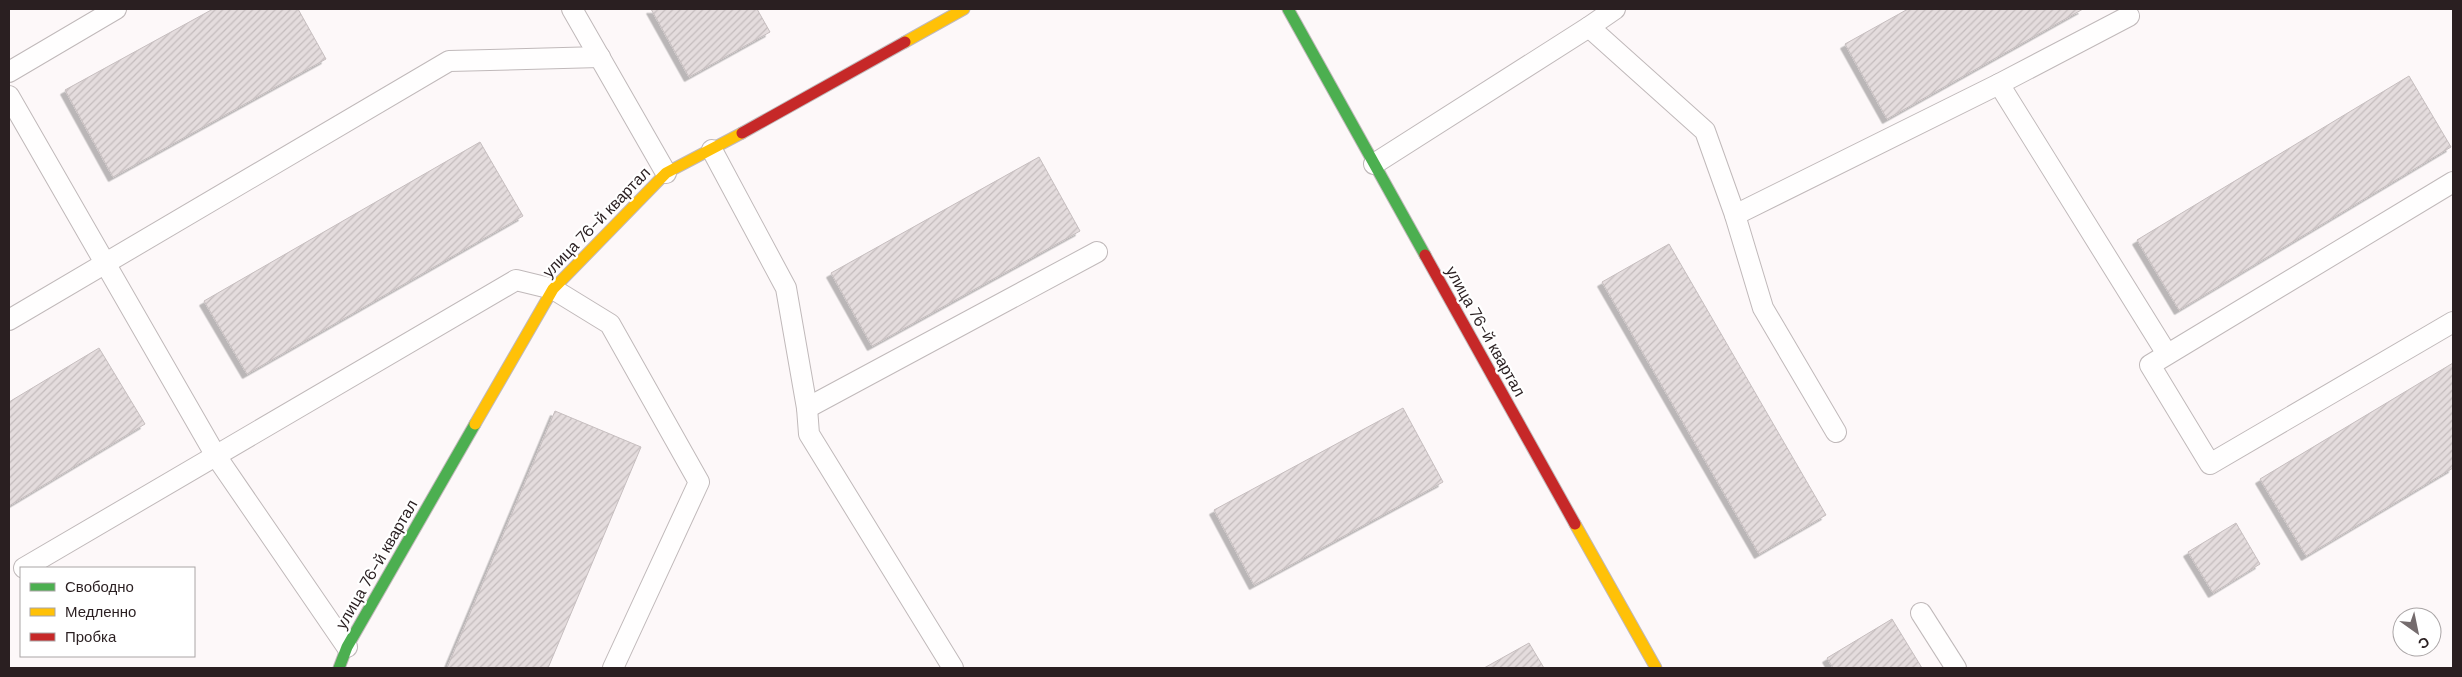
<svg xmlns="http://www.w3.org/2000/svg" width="2462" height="677" font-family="'DM Sans',sans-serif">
<defs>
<pattern id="building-hatch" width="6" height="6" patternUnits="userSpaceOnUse" patternTransform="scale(1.25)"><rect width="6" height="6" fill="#e4dcdd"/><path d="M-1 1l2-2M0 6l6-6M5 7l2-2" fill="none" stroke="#c4bcbd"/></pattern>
<filter id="shadow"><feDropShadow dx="-4.5" dy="4.5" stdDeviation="0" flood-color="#0004"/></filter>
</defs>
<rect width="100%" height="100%" fill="#fdf8f9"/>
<g fill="url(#building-hatch)" stroke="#c6bebf" filter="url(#shadow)">
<path d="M213,9H298L326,59L113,177L65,90Z"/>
<path d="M651,9H757L770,32L689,77Z"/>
<path d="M1908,9H2083L1887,119L1845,44Z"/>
<path d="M2409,76L2451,147L2179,310L2137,240Z"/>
<path d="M480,142L523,216L247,374L204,301Z"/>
<path d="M1039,157L1080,231L872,346L831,273Z"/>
<path d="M1669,244L1826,515L1759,554L1602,282Z"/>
<path d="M99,348L145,424L9,506V402Z"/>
<path d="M2453,363V468L2306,556L2260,479Z"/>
<path d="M1403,408L1443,482L1254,585L1214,510Z"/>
<path d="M555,411L641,447L548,668H447Z"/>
<path d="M2236,523L2260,564L2213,593L2188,552Z"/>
<path d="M1892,619L1922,668H1833L1827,658Z"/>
<path d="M1529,643L1544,668H1484Z"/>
</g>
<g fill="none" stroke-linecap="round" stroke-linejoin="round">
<defs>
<g id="lane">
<path d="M572,9L666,173"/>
<path d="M1589,27L1615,9"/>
<path d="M9,72L116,9"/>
<path d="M1999,84L2167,354"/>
<path d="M9,96L216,456L347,647"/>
<path d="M712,150L786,288L807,408L809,434L953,668"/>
<path d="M1374,164L1589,27L1705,131L1735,215L1763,308L1836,432"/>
<path d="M2453,182L2150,365L2210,464L2453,322"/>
<path d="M1735,215L1999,84L2129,16"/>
<path d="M9,320L449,61L600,57"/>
<path d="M807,408L1097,252"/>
<path d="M24,568L516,280L553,289L610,324L699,482L613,668"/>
<path d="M1921,613L1956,668"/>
</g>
<g id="fast">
<path d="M1288,9L1425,255"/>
<path d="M339,668L347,647L475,424"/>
</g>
<g id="slow">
<path d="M905,42L964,9"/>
<path d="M475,424L553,289L666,173L742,133"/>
<path d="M1575,524L1656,668"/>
</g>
<g id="jam">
<path d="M742,133L905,42"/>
<path d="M1425,255L1575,524"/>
</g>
</defs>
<use href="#lane" stroke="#c0b9ba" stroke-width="22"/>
<use href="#fast" stroke="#c0b9ba" stroke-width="13"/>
<use href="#slow" stroke="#c0b9ba" stroke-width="13"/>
<use href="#jam" stroke="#c0b9ba" stroke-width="13"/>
<use href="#lane" stroke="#fffefe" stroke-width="20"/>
<use href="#fast" stroke="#4caf50" stroke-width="11"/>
<use href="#slow" stroke="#ffc107" stroke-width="11"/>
<use href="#jam" stroke="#c62828" stroke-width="11"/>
</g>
<g text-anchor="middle" stroke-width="4.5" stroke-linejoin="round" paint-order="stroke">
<g font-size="16" fill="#2a1f21" stroke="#fff">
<text transform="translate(596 222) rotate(-46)" y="6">улица 76-й квартал</text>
<text transform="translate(1486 331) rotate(61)" y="6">улица 76-й квартал</text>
<text transform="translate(376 564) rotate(-60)" y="6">улица 76-й квартал</text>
</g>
</g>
<rect width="2462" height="677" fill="none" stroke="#2a1f21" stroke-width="20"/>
<rect x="20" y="567" width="175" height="90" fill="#ffffff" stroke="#aaa5a6"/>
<rect x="30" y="583" width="25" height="8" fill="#4caf50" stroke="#aaa5a6"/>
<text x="65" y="592" font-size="15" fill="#2a1f21">Свободно</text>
<rect x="30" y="608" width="25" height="8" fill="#ffc107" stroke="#aaa5a6"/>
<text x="65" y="617" font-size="15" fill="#2a1f21">Медленно</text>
<rect x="30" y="633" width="25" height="8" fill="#c62828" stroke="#aaa5a6"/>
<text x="65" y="642" font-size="15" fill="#2a1f21">Пробка</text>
<g transform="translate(2417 632) rotate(147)"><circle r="24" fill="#ffffff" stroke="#aaa5a6"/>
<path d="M0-4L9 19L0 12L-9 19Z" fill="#746b6d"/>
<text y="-8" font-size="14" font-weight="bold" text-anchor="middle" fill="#2a1f21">С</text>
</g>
</svg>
